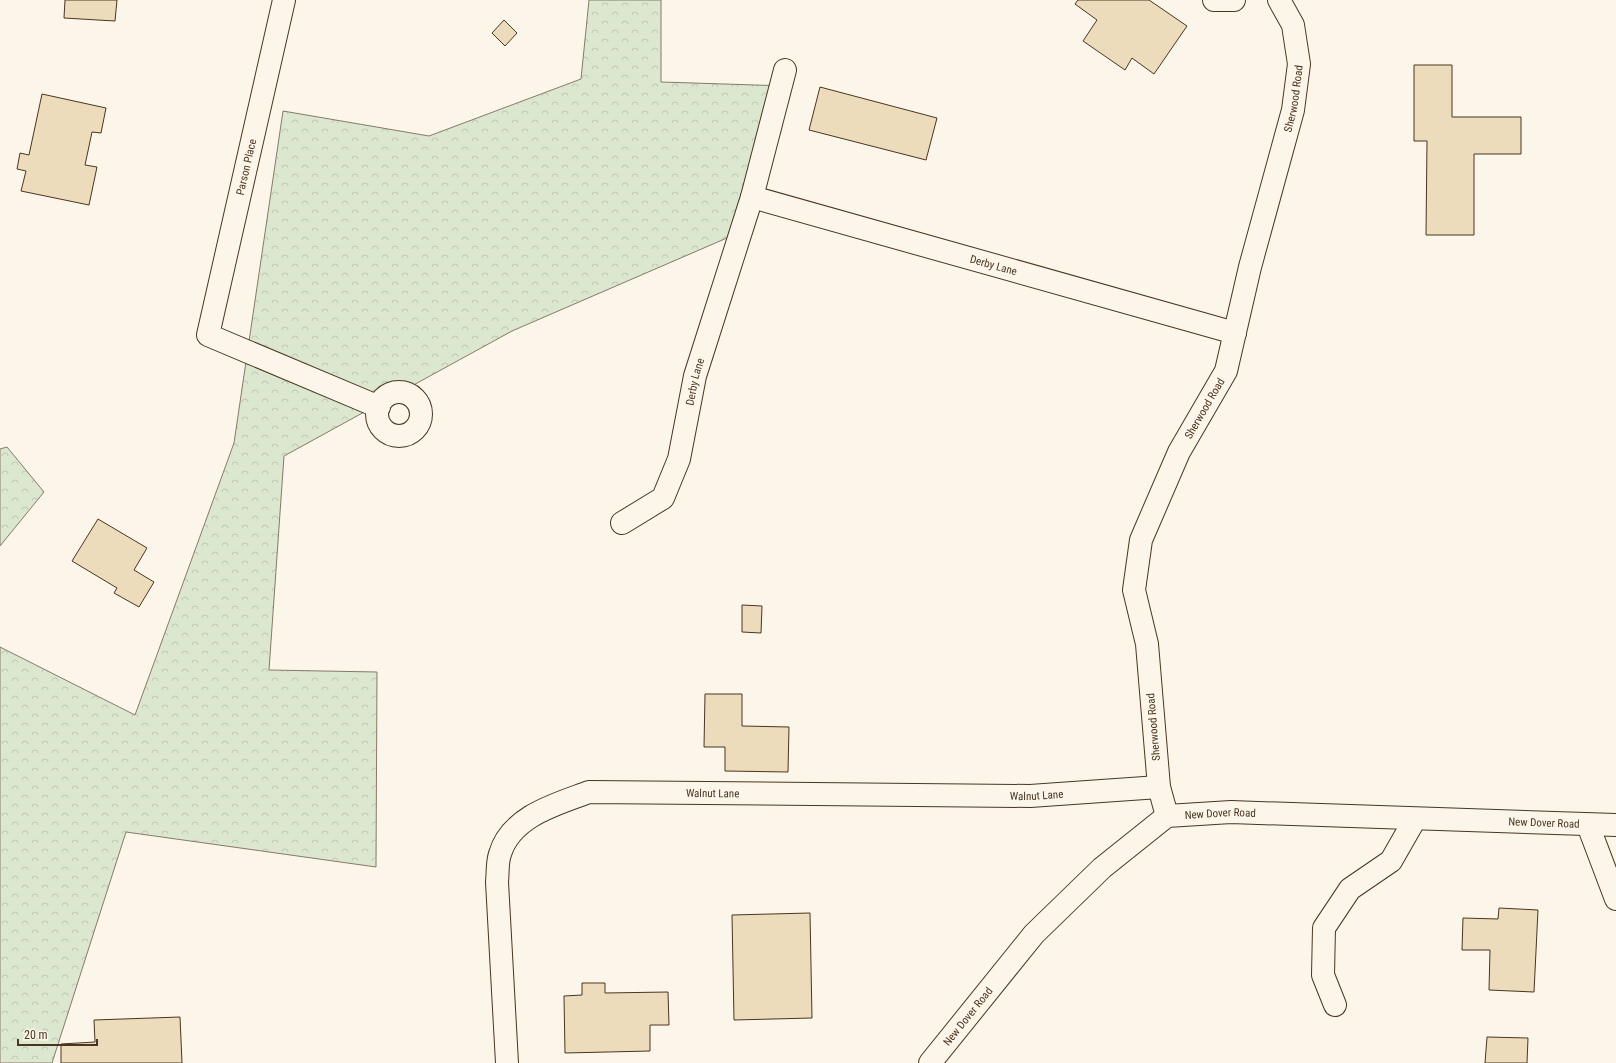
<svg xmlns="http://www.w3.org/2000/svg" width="1616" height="1063" font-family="'Roboto Condensed',sans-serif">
<defs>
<pattern id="forest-crowns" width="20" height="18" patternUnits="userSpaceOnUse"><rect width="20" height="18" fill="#dce7d0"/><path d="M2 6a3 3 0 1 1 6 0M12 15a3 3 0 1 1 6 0" fill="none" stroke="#bec7b2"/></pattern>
</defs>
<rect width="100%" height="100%" fill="#fbf6e9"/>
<g fill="url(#forest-crowns)" stroke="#887966">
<path d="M589,0H661V82L787,86L750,228L512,331L284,456L269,670L377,672L376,867L126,832L52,1063H0V647L135,715L234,443L283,111L429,136L581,79Z"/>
<path d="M7,447L44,492L0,546V449Z"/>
</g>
<g fill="#ecdcbc" stroke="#4a3520">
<path d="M65,0H117L115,21L64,18Z"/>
<path d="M1078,0H1149L1187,26L1154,74L1132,58L1125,70L1083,41L1097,20L1075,4Z"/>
<path d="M504,20L517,33L505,46L492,33Z"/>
<path d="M1414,65H1452V117H1521V154H1474V235H1426L1427,141H1414Z"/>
<path d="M820,87L937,118L926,160L809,130Z"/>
<path d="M42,94L106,108L101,133L92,132L85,165L97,167L89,205L21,191L26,171L17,169L20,153L29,155Z"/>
<path d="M98,519L147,548L134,570L154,582L139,607L114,593L117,588L72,561Z"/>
<path d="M742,605L762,606L761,633L742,632Z"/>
<path d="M705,694H742V726L789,727L788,772L725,771V747H704Z"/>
<path d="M1499,908L1538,910L1534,992L1489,990L1490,950H1462L1463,918L1498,919Z"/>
<path d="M810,913L812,1018L734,1020L732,915Z"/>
<path d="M582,983H605V993L668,992L669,1025H650V1051L565,1053L564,996L582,995Z"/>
<path d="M180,1017L182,1063H61V1044L95,1042L94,1020Z"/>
<path d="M1487,1037L1528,1038L1527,1063H1485Z"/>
</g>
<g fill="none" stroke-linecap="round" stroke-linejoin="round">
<defs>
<g id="minor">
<path d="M284,0L208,335L379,407"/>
<path d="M1214,0H1234"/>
<path id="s1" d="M752,197L1235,333"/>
<circle cx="399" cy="414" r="22"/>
<path id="s2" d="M622,523L663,498L679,459L695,376L752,197L785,70"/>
<path id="s3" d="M1167,816L1159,787L1147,644L1134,590L1141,540L1179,452L1226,371L1250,267L1293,110L1299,64L1293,25L1279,0"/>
<path d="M1588,825L1616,899"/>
<path d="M1335,1005L1323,975L1324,928L1350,889L1391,861L1415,819"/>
<path id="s4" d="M507,1063L497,882C498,873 497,862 500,854C511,816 557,804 589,792L1030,796L1159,787"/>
<path id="s5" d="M930,1063L1034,934L1102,868L1167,816L1231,812L1616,825"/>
</g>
</defs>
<use href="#minor" stroke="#4a3520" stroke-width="24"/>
<use href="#minor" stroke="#fbf6e9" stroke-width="22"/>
</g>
<g text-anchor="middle" stroke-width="3" stroke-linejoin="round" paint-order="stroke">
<g font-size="11" fill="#4a3520" stroke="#fbf6e9">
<text dy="4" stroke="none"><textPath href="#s3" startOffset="750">Sherwood Road</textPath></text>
<text transform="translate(246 167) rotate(-77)" y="4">Parson Place</text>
<text dy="4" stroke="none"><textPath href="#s1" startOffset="251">Derby Lane</textPath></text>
<text dy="4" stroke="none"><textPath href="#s2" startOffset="169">Derby Lane</textPath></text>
<text dy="4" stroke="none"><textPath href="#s3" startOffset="426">Sherwood Road</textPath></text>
<text transform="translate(1153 727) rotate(-95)" y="4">Sherwood Road</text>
<text dy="4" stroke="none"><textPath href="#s4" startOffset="446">Walnut Lane</textPath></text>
<text dy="4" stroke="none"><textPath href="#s4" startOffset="770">Walnut Lane</textPath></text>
<text dy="4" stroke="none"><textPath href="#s5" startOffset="397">New Dover Road</textPath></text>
<text dy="4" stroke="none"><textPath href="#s5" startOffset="721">New Dover Road</textPath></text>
<text dy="4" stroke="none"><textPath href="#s5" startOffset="60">New Dover Road</textPath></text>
</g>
</g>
<path d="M18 1039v6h79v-6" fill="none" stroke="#4a3520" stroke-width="2"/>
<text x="24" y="1039" font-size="12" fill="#4a3520" stroke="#fbf6e9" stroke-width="3" paint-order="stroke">20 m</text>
</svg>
